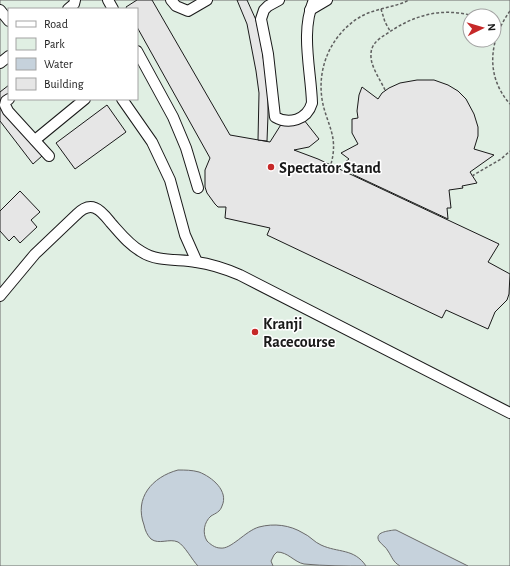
<svg xmlns="http://www.w3.org/2000/svg" width="510" height="566" font-family="'Alegreya Sans',sans-serif">
<rect width="100%" height="100%" fill="#fff"/>
<path fill="#e0efe3" stroke="#6a6a6a" fill-rule="evenodd" d="M0,0H510V566H0ZM9,9H137V99H9ZM470,16H494V40H470Z"/>
<g fill="#c6d2dc" stroke="#6a6a6a">
<path d="M178,470C185,470 192,470 199,472C212,477 229,491 222,506C220,512 216,513 211,516C204,522 202,533 207,541C210,544 215,548 220,548C231,550 245,531 259,527C274,523 290,525 303,533C310,536 314,542 321,545C338,553 354,548 366,566C346,566 324,566 304,564C294,562 288,552 277,552L274,555L271,561L273,566H198C192,560 185,546 178,542C169,538 159,545 151,539C147,535 145,530 144,525C134,498 152,477 178,470Z"/>
<path d="M394,530H396L468,566H400C393,562 392,557 388,551C386,547 382,545 379,541C374,532 388,531 394,530Z"/>
</g>
<g fill="#e6e6e6" stroke="#1a1a1a">
<path d="M137,0H152L230,135L270,142L282,123L304,120L319,139L309,147L294,150L318,159L499,244L488,262L510,274L509,294L507,300L495,312L488,329L446,310L442,318L267,235L270,228L225,218L226,207H218L215,204L207,193L205,187V170L210,158L137,27V9H127L126,7Z"/>
<path d="M237,0H247L256,20L261,42L268,91V115L267,141L258,140L259,93L256,71L247,24Z"/>
<path d="M417,80H434L448,85L458,91L466,99L474,114L478,127V136L474,149L494,155L470,172L477,183L462,186L463,188L449,190L451,208H447L448,219L354,175L344,163L349,159L341,153L358,144L352,133V119L358,118L357,111L359,95L362,87L378,99L382,93L389,88L400,83Z"/>
<path d="M9,85V97L1,103L42,156L33,164L0,121V92Z"/>
<path d="M107,105L126,132L75,169L56,143Z"/>
<path d="M20,191L40,212L31,220L37,227L20,243L14,236L9,241L0,231V211Z"/>
</g>
<g fill="none" stroke-linecap="round" stroke-linejoin="round">
<defs>
<g id="minor">
<path d="M108,0L113,9"/>
<path d="M171,0L176,6L188,11L207,0"/>
<path d="M279,0L268,6L264,10L261,19L268,54L275,117C289,125 307,120 312,103C311,70 300,31 314,0"/>
<path d="M68,9L74,4L75,0"/>
<path d="M0,10L9,21"/>
<path d="M310,10L327,0"/>
<path d="M137,51L173,117L186,148L198,188"/>
<path d="M0,63L9,56"/>
<path d="M9,99L6,101L5,105L8,111L49,156"/>
<path d="M122,99L152,142L170,180L185,235L197,262"/>
<path d="M35,140L85,99"/>
<path d="M0,296L35,254L76,215C81,210 88,205 95,208C101,210 107,218 111,223C120,233 129,245 142,252C157,262 179,259 196,262C211,264 226,269 240,275L510,413"/>
</g>
</defs>
<use href="#minor" stroke="#1a1a1a" stroke-width="12"/>
<g stroke="#5f5f5f" stroke-width="1.5" stroke-dasharray="3 2" stroke-linecap="butt">
<path d="M381,9L385,22L390,31"/>
<path d="M510,11C489,40 485,76 510,104"/>
<path d="M494,25L499,28"/>
<path d="M385,90C380,79 370,66 371,54C371,45 378,39 385,35C413,15 441,7 474,16"/>
<path d="M331,164C339,135 326,124 322,99C317,66 332,34 360,17C375,8 394,8 409,0"/>
<path d="M472,176L501,159L510,151"/>
</g>
<use href="#minor" stroke="#fff" stroke-width="10"/>
</g>
<g fill="#c62828" stroke="#fff" stroke-width="1.5">
<circle cx="271" cy="167" r="4"/>
<circle cx="255" cy="332" r="4"/>
</g>
<g text-anchor="middle" stroke-width="3" stroke-linejoin="round" paint-order="stroke">
<g font-size="16" font-weight="bold" fill="#1a1a1a" stroke="#fff" text-anchor="start">
<text x="279" y="173">Spectator Stand</text>
<text x="263" y="329">Kranji<tspan x="263" dy="18">Racecourse</tspan></text>
</g>
</g>
<rect x="8" y="8" width="130" height="92" fill="#ffffff" stroke="#a3a3a3"/>
<rect x="16" y="21" width="20" height="6" fill="#ffffff" stroke="#a3a3a3"/>
<text x="44" y="28" font-size="12" fill="#1a1a1a">Road</text>
<rect x="16" y="38" width="20" height="12" fill="#e0efe3" stroke="#a3a3a3"/>
<text x="44" y="48" font-size="12" fill="#1a1a1a">Park</text>
<rect x="16" y="58" width="20" height="12" fill="#c6d2dc" stroke="#a3a3a3"/>
<text x="44" y="68" font-size="12" fill="#1a1a1a">Water</text>
<rect x="16" y="78" width="20" height="12" fill="#e6e6e6" stroke="#a3a3a3"/>
<text x="44" y="88" font-size="12" fill="#1a1a1a">Building</text>
<g transform="translate(482 28) rotate(85)"><circle r="19" fill="#ffffff" stroke="#a3a3a3"/>
<path d="M0-3L7 15L0 10L-7 15Z" fill="#c62828"/>
<text y="-6" font-size="11" font-weight="bold" text-anchor="middle" fill="#1a1a1a">N</text>
</g>
</svg>
